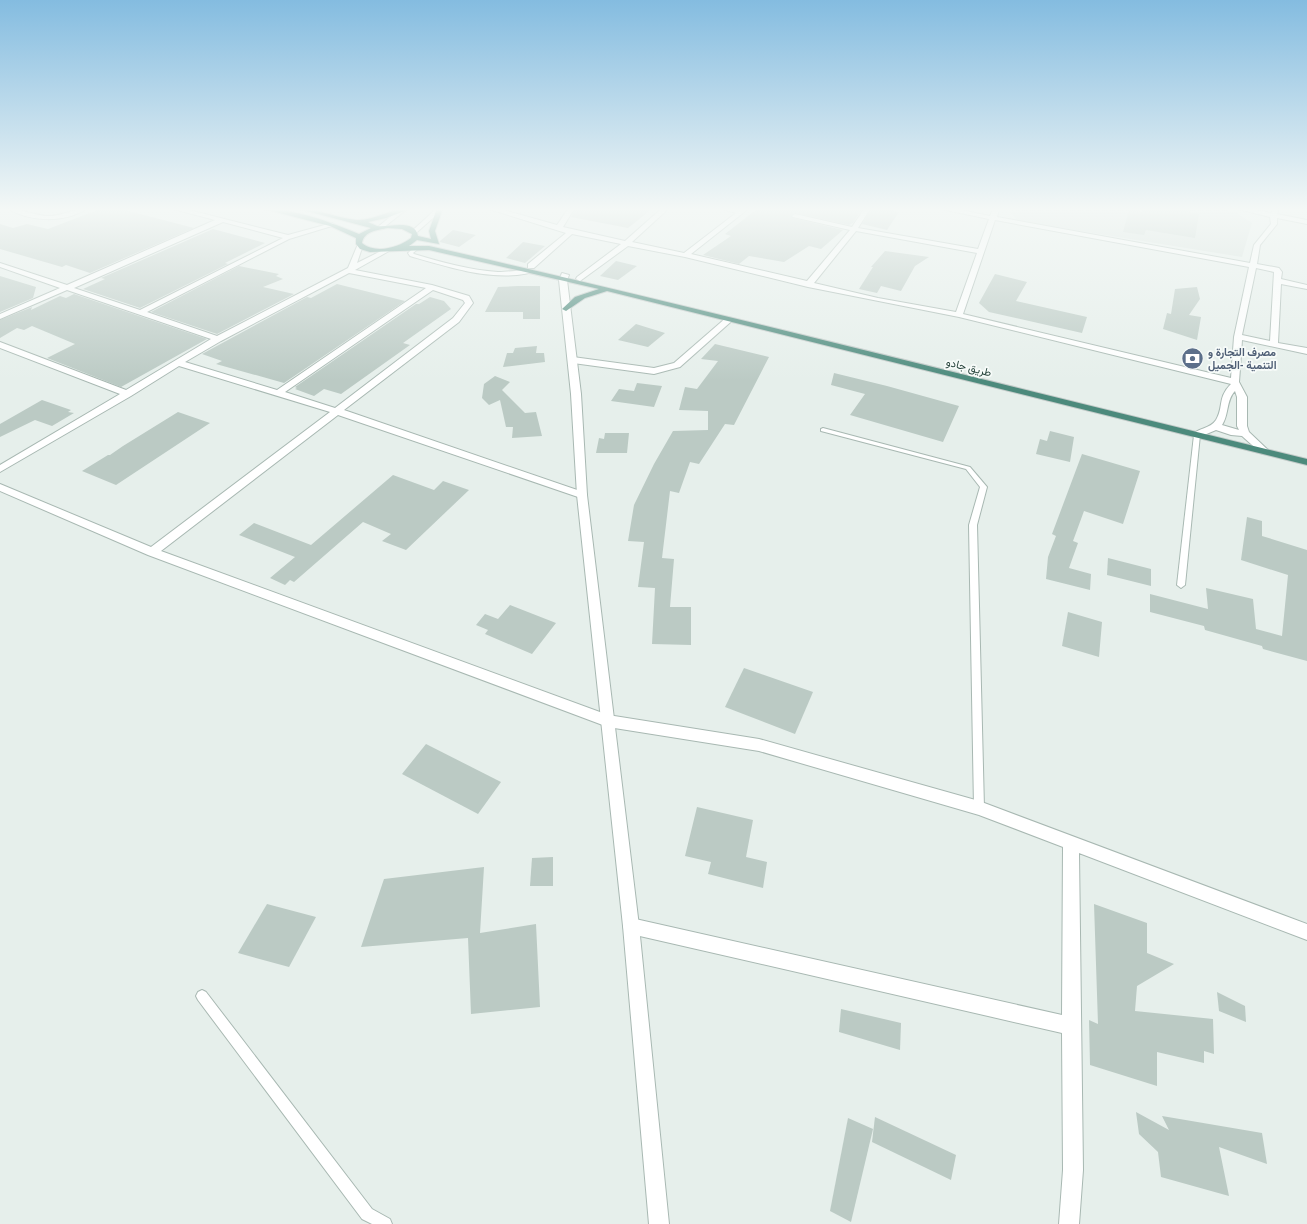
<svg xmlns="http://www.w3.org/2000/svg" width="1307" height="1224" font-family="'Roboto Condensed',Vazirmatn,sans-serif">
<rect width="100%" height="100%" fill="#e6efeb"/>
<path fill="#d4dfda" d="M1012,209H1223L1235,212L1252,223L1242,257L1018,221L1011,213Z"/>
<g fill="#bbcac4">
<path d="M100,209H121L194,228L90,273L66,265L62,267L0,249V224L13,228L27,224L48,229Z"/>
<path d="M575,209H652L628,228L571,217Z"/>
<path d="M757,209H862L853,223L849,225L795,213L791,215L793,218L843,230L821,249L809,246L784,262L749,256L739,264L703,255L731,236L725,234Z"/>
<path d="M871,209H884L899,212L887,230L862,224Z"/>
<path d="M1142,209H1190V212L1199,214L1195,238L1146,230L1144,235L1123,232L1129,210L1142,212Z"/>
<path d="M213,229L265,243L225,263L228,264L140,308L83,289L105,279L101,278Z"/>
<path d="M453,230L476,235L459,247L440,242V241Z"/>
<path d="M523,242L545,246L525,263L506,258Z"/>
<path d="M885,251L929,257L915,266L901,291L881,286L877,293L859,289L873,267H871Z"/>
<path d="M616,261L637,266L618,280L600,276Z"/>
<path d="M239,266L279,274L276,276L283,279L263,287L294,294L217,334L151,312Z"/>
<path d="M995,274L1027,282L1016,301L1087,317L1082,333L989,312L979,303Z"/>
<path d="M0,276L36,287L33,298L0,312Z"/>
<path d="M337,284L405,301L284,383L216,364L222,361L202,354L307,297L311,298Z"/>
<path d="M518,286H540V319H523V312H485L498,287Z"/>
<path d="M1197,287L1200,299L1189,315L1201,317L1197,340L1163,329L1167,313L1171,314L1175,289Z"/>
<path d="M74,294L207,339L121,387L47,358L75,344L32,326L24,330L17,328L0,338V320L32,307L31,310L60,296L66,298Z"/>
<path d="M430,297L444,301L451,309L403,343L410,345L341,394L324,389L314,396L295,389L297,388L295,387L416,304H419Z"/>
<path d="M636,324L665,333L648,347L618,340Z"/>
<path d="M715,344L769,357L734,425L725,424L699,464L690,462L679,493L670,491L662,558L674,559L670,607H691V645L652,644L655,588L638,587L644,542L628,541L634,505L654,464L673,431L708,430V411L679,410L685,387L697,389L718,361L701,359Z"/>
<path d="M537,346L536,353H544L545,362L503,367L507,353H513L515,348Z"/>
<path d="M834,373L887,386L959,406L943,442L850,415L865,394L831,385Z"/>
<path d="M495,376L510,382L502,390L525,413L536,412L542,436L512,438L513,427H506L500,400L489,405L482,398L484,384Z"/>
<path d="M637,383L662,386L654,407L611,401L619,389L634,391Z"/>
<path d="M42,400L71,410L68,412L74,413L52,426L35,420L0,437V424Z"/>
<path d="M178,412L210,423L116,485L82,471L108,455H110L123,446Z"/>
<path d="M1050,431L1074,437L1070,462L1036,454L1040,439L1047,441Z"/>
<path d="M605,433H629L627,453H596L599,438L604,439Z"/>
<path d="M1082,454L1140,471L1123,524L1084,511L1073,541L1078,543L1069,568L1091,574L1090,590L1046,579L1048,557L1056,536L1052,534Z"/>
<path d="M393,475L434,490L443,481L469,490L406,550L382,541L391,534L363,522L294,582L290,580L285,585L270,578L295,557L239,535L254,523L311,545Z"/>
<path d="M1247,517L1262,521V536L1307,550V661L1263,649L1262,646L1205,630L1204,626L1150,612V594L1208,609L1206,588L1253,599L1256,629L1282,636L1288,575L1241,560Z"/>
<path d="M1108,558L1151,569V586L1107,575Z"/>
<path d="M510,605L556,623L532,654L485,634L488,630L476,625L485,614L498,619Z"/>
<path d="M1068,612L1102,622L1099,657L1062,646Z"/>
<path d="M744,668L813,692L795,734L725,707Z"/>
<path d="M426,744L501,782L478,814L402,774Z"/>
<path d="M697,807L753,820L746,857L767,862L763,888L708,874L711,862L685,856Z"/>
<path d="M553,857V886H530L532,858Z"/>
<path d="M484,867L480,933L536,924L540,1007L471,1014L468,938L361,947L384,879Z"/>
<path d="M267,904L316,917L289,967L238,953Z"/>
<path d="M1094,904L1147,923V953L1174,964L1137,986L1135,1011L1213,1019L1214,1054L1204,1051V1063L1157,1052V1086L1090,1065L1089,1020L1098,1024Z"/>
<path d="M1217,992L1245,1006L1246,1022L1219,1011Z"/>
<path d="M841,1009L901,1023L900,1050L839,1032Z"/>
<path d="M1136,1112L1169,1130L1162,1116L1262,1133L1267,1164L1219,1147L1229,1196L1161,1177L1158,1152L1139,1134Z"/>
<path d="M875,1117L956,1155L951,1180L872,1142Z"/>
<path d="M848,1118L873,1129L851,1222L830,1211Z"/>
</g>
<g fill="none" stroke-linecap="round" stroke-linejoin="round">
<defs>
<g id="service">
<path d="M416,246L420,247L413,253L414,254C441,262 469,270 498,272C506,272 526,269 531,272C527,274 522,274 517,275C481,278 444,266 410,256L408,253Z"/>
<path d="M823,428L970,467L987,487L977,525L984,808L982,811L979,812L976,811L974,808L969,525L980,487L966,469L821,431V429Z"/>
<path d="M1197,433L1200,435L1185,585L1181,588L1177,585L1194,435Z"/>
<path d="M202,990L206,992L372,1209L390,1219L392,1224H372L362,1219L198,1000L196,996L198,992Z"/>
</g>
<g id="minor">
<path d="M9,209C23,209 35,216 49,216C62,216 73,209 86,209C66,223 29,222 9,209Z"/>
<path d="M173,209H185L288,235L332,223L335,225L289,239L147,312L217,336L348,268L358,244L363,245L357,263L385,249H389V251L355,270L432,285L469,296L473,303L459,322L344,410L586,493L587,495L586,497H578L338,415L161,551L608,715L759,739L979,801L1307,924V940L1079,853L1083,1170L1079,1224H1059L1063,1170L1062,1033L631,934L625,932L623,926L625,920L631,918L1062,1015L1063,847L979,815L759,751L608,727L148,555L0,491V484L151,547L330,412L179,366L131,396L0,472V465L120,394L0,348V342L126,390L211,339L67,290L0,319V314L60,288L0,267V263L67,285L215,220ZM223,222L283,238L140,310L74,288ZM349,273L426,288L277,390L185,362L221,341ZM433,290L463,300L465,303L453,318L335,408L285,392Z"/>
<path d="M489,209H500L557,225L568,209H574L563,227L625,241L661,209H668L632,242L684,253L736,213L723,209H748L691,254L807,281L850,230L793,217L792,216L795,214L852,227L864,209H870L858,228L978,249L989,219L941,209H956L990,216L993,209H999L997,217L1250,263L1254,245L1271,224L1270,217L1238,209H1252L1271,213L1273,209H1279L1277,214L1307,220V224L1277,218V224L1260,245L1257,264L1279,268L1282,272L1281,279L1307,285V289L1281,284L1278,343L1307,348V354L1242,340L1239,382L1247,397V426L1249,432L1269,451L1264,454L1261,453L1242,436L1231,435L1216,430L1197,438L1192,435C1198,428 1210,429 1216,420C1224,407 1217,398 1231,384L959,317L808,287L685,257L628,246L580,281L576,279L577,277L621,244L572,234L534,268H528V264L566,233ZM995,220L1249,267L1234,337L1231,378L963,314ZM856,231L977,253L956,312L878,298L814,283ZM1256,268L1274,272L1270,341L1242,335ZM1235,391L1237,397V426L1239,430L1222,425C1229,415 1226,400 1235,391Z"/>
<path d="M727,317L734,319L680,367L654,374L573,363L569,360L573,357L654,368L674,363Z"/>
</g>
<g id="tertiary">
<path d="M400,209H407L383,228H379V226Z"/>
<path d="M436,209H443L416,233H412V231Z"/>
<path d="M562,273L569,275L567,280L581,394L587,495L639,926L669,1224H649L623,926L577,495L571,394L559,280Z"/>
</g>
<path id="trunk" d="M264,209C296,209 330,222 359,234L371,228L299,209C319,209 337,218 357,220C373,221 390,209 406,209L405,211L386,218L368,222C371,223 374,225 377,226C387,228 415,218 418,236L431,239L429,231L436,211L440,209L442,211L435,231L439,244L417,240L409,246H429C723,313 1014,388 1307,459V465L607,291L585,298L566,311L562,309L575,297L599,289L429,250L370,252L360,249L356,244V238L330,226ZM388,228L402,229L412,234L411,238C398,248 375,254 362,243C364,231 378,230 388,228Z"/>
</defs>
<use href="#service" stroke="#a8b8b2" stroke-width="2"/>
<use href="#minor" stroke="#a8b8b2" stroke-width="2"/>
<use href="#tertiary" stroke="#a8b8b2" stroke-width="2"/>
<use href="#trunk" stroke="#c2cac8" stroke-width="2"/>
<use href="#service" fill="#fff" fill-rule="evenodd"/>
<use href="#minor" fill="#fff" fill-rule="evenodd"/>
<use href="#tertiary" fill="#fff" fill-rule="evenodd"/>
<use href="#trunk" fill="#4c8a7c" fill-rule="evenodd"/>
</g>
<linearGradient id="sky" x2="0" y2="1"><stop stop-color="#84bce0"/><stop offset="0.55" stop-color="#f4f8f6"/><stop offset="1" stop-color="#f4f8f6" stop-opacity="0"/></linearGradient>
<rect width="1307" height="381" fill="url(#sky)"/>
<defs>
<symbol id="bank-disc" viewBox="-11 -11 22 22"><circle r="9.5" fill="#5c6f8a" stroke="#f7fbf9"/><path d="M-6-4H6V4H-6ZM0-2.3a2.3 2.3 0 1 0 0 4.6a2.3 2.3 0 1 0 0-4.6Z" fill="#fff"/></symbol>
</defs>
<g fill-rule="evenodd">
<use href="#bank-disc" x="1180" y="346" width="25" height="25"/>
</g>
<g text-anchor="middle" stroke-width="3.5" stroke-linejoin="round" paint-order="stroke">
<g font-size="11" font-weight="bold" fill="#4e5e75" stroke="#f7fbf9" text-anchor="start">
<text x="1208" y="356">مصرف التجارة و<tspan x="1208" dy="13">التنمية -الجميل</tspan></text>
</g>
<g font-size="11" fill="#24423a" stroke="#f7fbf9">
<text transform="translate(969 367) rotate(14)" y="4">طريق جادو</text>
</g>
</g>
</svg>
